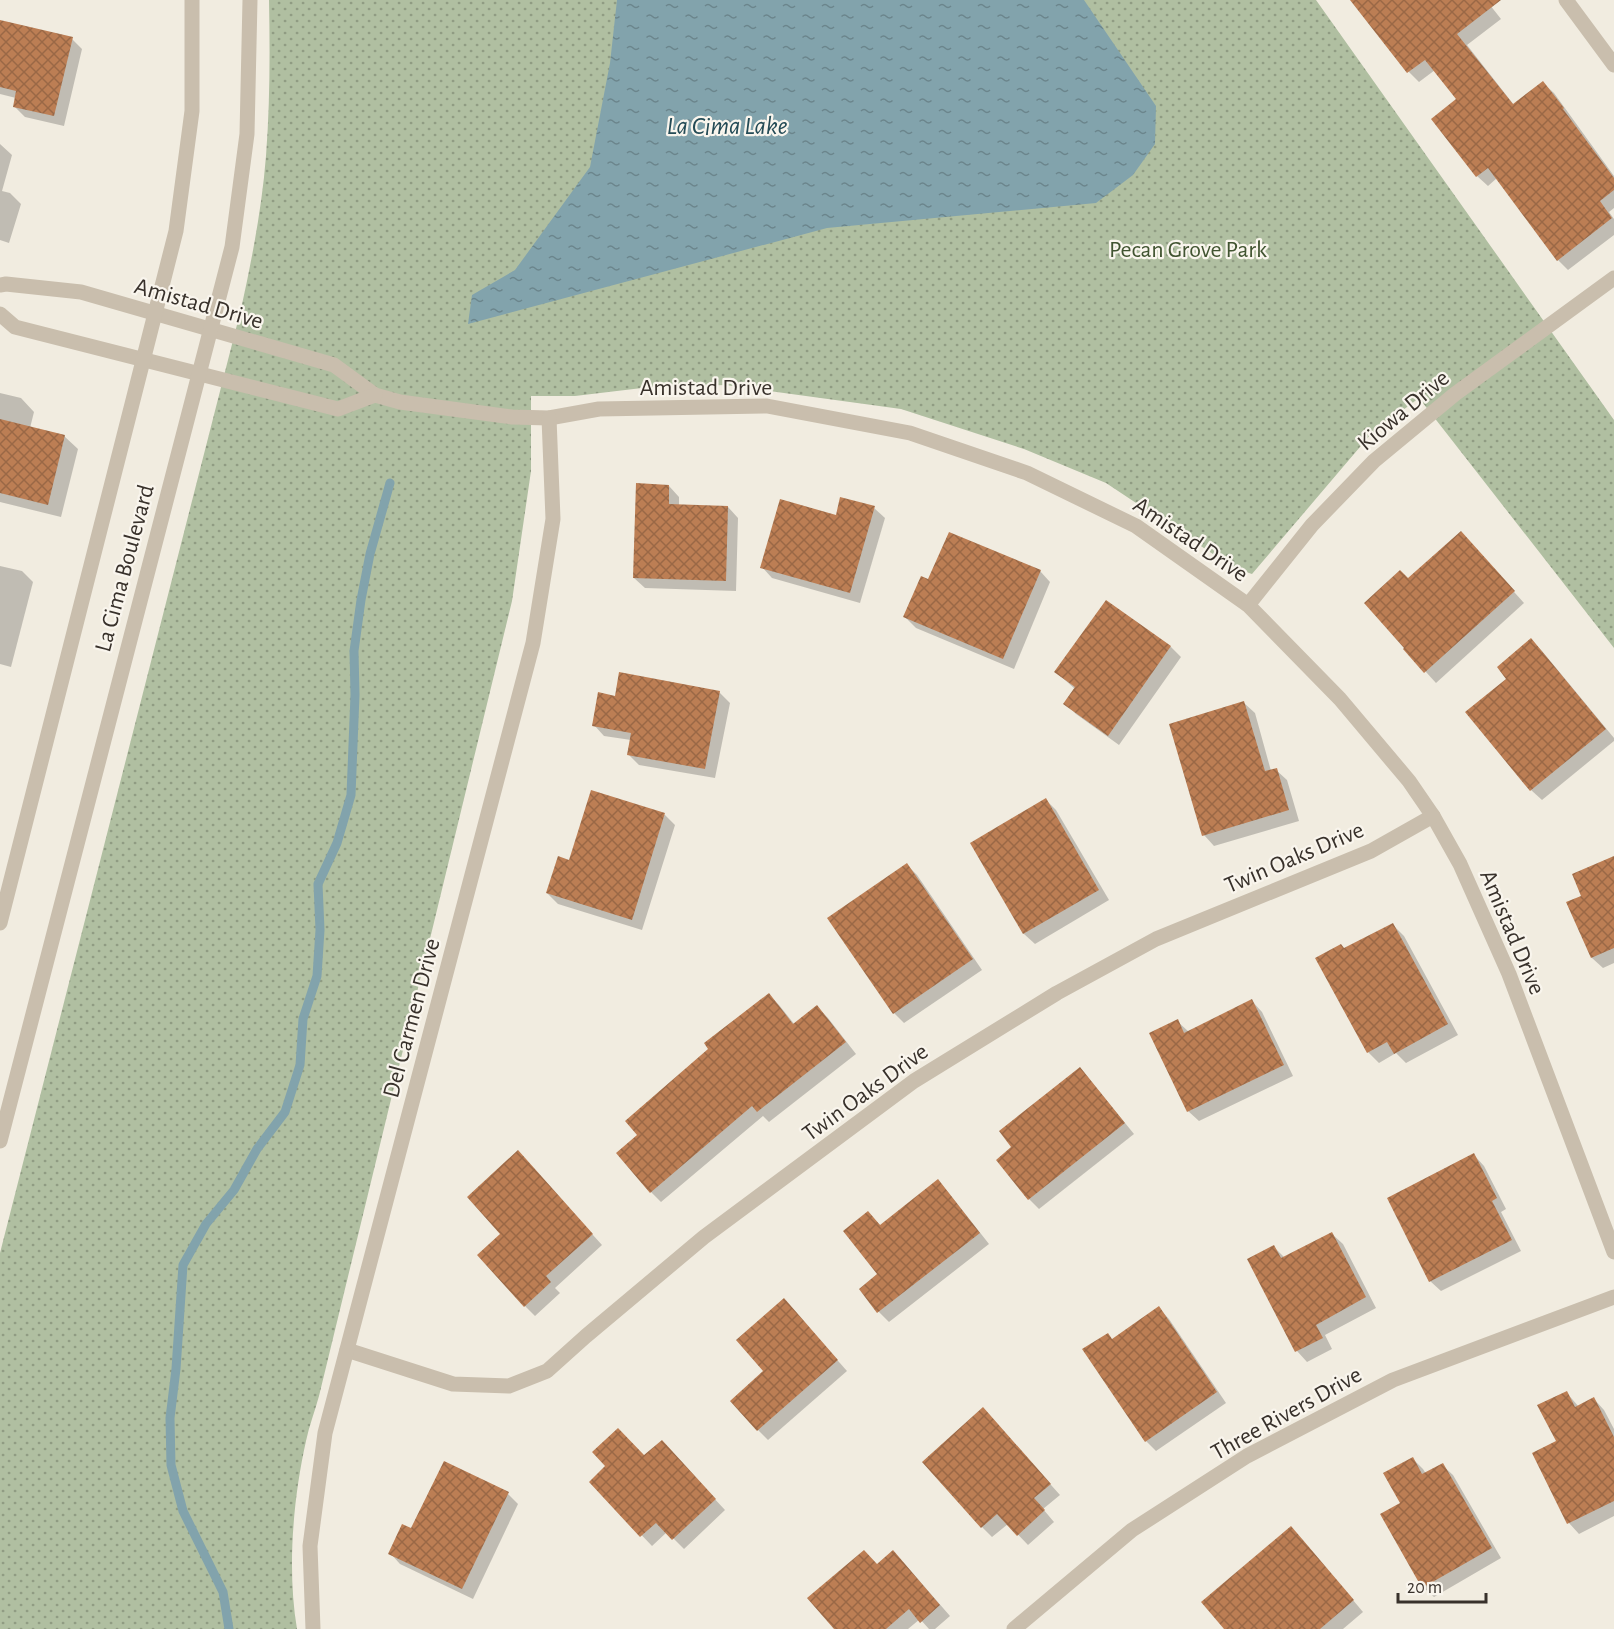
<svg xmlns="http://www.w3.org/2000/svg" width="1614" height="1629" font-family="'Alegreya Sans',sans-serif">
<defs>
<pattern id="grass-dots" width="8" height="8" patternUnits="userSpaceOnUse" patternTransform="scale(1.5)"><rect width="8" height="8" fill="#b0bfa1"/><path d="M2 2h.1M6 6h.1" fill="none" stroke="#909c83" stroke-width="1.8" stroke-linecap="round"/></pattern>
<pattern id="water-ripples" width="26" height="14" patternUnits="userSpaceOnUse" patternTransform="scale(1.5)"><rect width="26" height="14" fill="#82a3ac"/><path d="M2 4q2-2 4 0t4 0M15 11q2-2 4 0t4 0" fill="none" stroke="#6b858c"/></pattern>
<pattern id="building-cross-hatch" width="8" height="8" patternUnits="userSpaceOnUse" patternTransform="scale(1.5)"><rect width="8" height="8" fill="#bc7e54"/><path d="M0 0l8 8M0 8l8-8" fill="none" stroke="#9a6846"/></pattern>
</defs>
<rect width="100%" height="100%" fill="#f1ece0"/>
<path fill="url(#grass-dots)" d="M269,0H1316L1614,420V648L1419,398L1371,434L1252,574L1234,568L1106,483L1024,449L901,409L725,385L642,388L575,396H531V471L512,601L319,1396C315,1411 309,1426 306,1441C293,1499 287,1570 297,1629H0V1253L241,309C252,259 262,207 266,156C270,104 270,52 269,0Z"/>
<path fill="url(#water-ripples)" d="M617,0H1084L1156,106L1155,144L1133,175L1096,203L827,228L468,324L472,295L515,270L590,167L610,63Z"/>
<g fill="#0003">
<path d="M1356,0H1486L1501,19L1467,45L1514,105L1543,83L1554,93L1614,176V208L1609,212L1614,219V235L1568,270L1558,260L1497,178L1488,186L1477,176L1458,99L1435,70L1419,82L1409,72Z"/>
<path d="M0,25L72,39L82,49L64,126L25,117L14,106L16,98L0,94Z"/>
<path d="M0,144L12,155L2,191L10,193L21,204L9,243L0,240Z"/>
<path d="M0,393L21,398L34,412L30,428L64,436L78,449L61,517L0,502Z"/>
<path d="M669,486L679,497V506L728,507L738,518L736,591L645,588L634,578Z"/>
<path d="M874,508L885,518L860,603L772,578L762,567Z"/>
<path d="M1471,544L1524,603L1436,683L1405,649L1409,580Z"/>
<path d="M0,566L22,571L33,582L11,667L0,664Z"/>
<path d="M1040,571L1050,582L1014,669L916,628L905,617L929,581Z"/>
<path d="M1106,602L1171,647L1181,657L1119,745L1076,714L1065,703L1075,689L1056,672Z"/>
<path d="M1531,640L1542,651L1614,738V741L1542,800L1531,790L1509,679Z"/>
<path d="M719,692L730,703L715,778L639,765L628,754L631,740L604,736L594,725L616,697Z"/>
<path d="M1244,703L1255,713L1271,771L1276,770L1287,780L1299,821L1214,846L1204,835Z"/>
<path d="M592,791L665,815L675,825L642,930L558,904L547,893L570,861Z"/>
<path d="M1046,800L1056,810L1109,900L1035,944L1024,934L972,843Z"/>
<path d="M1614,858V963L1603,968L1592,958L1568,903L1583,897Z"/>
<path d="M907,865L917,875L982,970L904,1023L894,1013Z"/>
<path d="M1393,925L1404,936L1458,1035L1406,1063L1396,1053L1379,1063L1368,1052L1317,959L1345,949Z"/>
<path d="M769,995L779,1005L795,1025L817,1007L828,1018L856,1054L769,1122L763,1116L661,1202L651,1192L639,1135Z"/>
<path d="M1252,1001L1262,1012L1293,1076L1199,1121L1188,1111L1177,1021L1189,1032Z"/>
<path d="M1080,1069L1090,1080L1134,1134L1039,1209L1029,1199L1014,1148Z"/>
<path d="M1474,1155L1484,1166L1506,1209L1501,1212L1521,1251L1441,1291L1430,1281Z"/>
<path d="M528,1163L602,1245L555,1288L560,1293L535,1316L525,1306L502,1234Z"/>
<path d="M938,1181L948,1192L989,1244L889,1322L879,1312L861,1289L879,1274L868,1213L881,1226Z"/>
<path d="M1332,1234L1343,1244L1376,1308L1325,1335L1332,1349L1307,1362L1297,1351L1249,1260L1274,1247L1285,1258Z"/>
<path d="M784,1300L847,1371L768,1440L758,1430L765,1371Z"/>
<path d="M1159,1308L1169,1319L1226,1403L1156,1451L1146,1441L1113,1340Z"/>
<path d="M1566,1392L1579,1407L1594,1399L1604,1410L1614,1429V1516L1579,1534L1569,1523L1534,1454L1558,1442Z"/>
<path d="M993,1420L1060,1495L1043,1509L1054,1522L1028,1545L1008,1524L992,1537L982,1527Z"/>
<path d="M672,1453L725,1510L684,1549L667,1532L652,1546L591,1482Z"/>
<path d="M1413,1459L1423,1469L1426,1474L1442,1465L1453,1475L1501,1558L1434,1597L1423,1587L1402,1503Z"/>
<path d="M508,1494L518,1504L473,1599L400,1564L390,1553Z"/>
<path d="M1301,1538L1363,1612L1343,1629H1226Z"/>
<path d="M903,1562L950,1616L935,1629H929L920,1619L908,1629H836L878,1566Z"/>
</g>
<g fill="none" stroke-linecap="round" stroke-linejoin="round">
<path stroke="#82a3ac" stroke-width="9" d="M229,1629L223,1592L183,1511L171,1465L170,1418L176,1369L183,1265L206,1224L234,1190L257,1149L285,1112L300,1065L303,1019L317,976L320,930L318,884L337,843L351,795L355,695L354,651L361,600L370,554L390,483"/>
</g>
<g fill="url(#building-cross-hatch)">
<path d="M1350,0H1501L1457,34L1513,104L1543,81L1564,108L1563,109L1614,178V190L1600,201L1612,218L1557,261L1488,168L1476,177L1431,119L1456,99L1425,60L1407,73Z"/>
<path d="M0,20L73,37L54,116L13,107L16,91L0,87Z"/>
<path d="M0,419L65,435L48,505L0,493Z"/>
<path d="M636,483L669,485V504L728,506L726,581L633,578Z"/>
<path d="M840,497L875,506L850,593L760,568L780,499L836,515Z"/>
<path d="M1461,531L1515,591L1424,673L1403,649L1404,648L1364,603L1400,570L1408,578Z"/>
<path d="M949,532L1041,570L1003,659L903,617L921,576L928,579Z"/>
<path d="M1106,600L1171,646L1108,736L1063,704L1075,687L1054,672Z"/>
<path d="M1531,638L1606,729L1530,791L1465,712L1506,679L1497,667Z"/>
<path d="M619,672L720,691L705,769L627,755L631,733L592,726L598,692L615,696Z"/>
<path d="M1244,701L1265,771L1277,768L1289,810L1202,836L1169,724Z"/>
<path d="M591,790L665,813L632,920L546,893L558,856L569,860Z"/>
<path d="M1046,798L1099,890L1023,934L970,843Z"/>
<path d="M1614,856V948L1591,958L1566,902L1581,896L1572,874Z"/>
<path d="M907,863L973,959L893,1014L827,918Z"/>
<path d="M1393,923L1448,1024L1394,1054L1387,1042L1367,1053L1315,958L1341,944L1344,948Z"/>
<path d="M769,993L793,1024L817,1005L846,1042L757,1112L752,1106L650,1193L616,1153L637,1135L625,1121L708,1049L704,1043Z"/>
<path d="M1252,999L1284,1065L1187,1112L1149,1033L1178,1019L1184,1033Z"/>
<path d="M1080,1067L1125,1123L1028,1200L996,1160L1011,1147L999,1131Z"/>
<path d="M518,1150L593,1234L546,1276L551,1282L524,1307L477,1255L500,1234L467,1197Z"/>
<path d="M1474,1153L1497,1198L1492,1201L1512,1240L1429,1282L1387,1198Z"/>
<path d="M938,1179L980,1233L877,1313L859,1289L877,1274L843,1231L868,1211L880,1225Z"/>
<path d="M1332,1232L1366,1297L1316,1325L1323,1338L1295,1352L1247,1259L1274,1245L1281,1258Z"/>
<path d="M784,1298L838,1360L757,1431L730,1401L763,1371L736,1340Z"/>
<path d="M1159,1306L1217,1392L1145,1442L1082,1349L1108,1333L1112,1339Z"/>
<path d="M1567,1391L1575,1407L1594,1397L1614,1437V1501L1567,1524L1532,1453L1556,1441L1537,1405Z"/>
<path d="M983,1407L1051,1484L1034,1498L1045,1510L1017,1536L997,1514L981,1528L922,1462Z"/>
<path d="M618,1428L644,1455L662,1440L716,1499L672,1540L656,1523L640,1537L589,1482L605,1466L592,1452Z"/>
<path d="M1413,1457L1422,1474L1443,1463L1492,1548L1422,1588L1380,1514L1400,1503L1383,1473Z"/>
<path d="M444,1461L509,1492L462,1589L388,1554L402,1524L411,1528Z"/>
<path d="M1291,1526L1354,1600L1320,1629H1224L1201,1602Z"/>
<path d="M864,1550L877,1564L893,1550L940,1605L920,1623L909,1609L886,1629H834L807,1598Z"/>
</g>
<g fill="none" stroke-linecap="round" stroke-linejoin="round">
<g stroke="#c9bead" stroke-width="15">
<path d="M1566,0L1614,65"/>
<path d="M0,285L6,284L81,292L334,365L375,395L400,402L512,417L549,418L599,409L767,406L910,433L1027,473L1136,526L1248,605L1340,699L1409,781L1433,816L1460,864L1509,974L1614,1252"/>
<path d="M0,314L15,327L338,409L375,395"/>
<path d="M1248,605L1312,525L1374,461L1455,394L1614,278"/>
<path d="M347,1350L453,1384L509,1386L547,1371L586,1336L704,1237L914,1081L1057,993L1156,939L1371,851L1433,816"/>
<path d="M313,1629L310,1546L325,1433L533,643L553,519L549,418"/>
<path d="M1014,1629L1132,1530L1247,1456L1393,1380L1614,1297"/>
</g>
<g stroke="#c9bead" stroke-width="15">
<path d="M0,923L176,231L192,111V0"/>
<path d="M0,1141L232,247L247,134L250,0"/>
</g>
</g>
<g text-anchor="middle" stroke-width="4.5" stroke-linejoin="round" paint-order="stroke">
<g font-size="24" fill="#415431" stroke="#f9f5ed">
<text x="1188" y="257">Pecan Grove Park</text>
</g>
<g font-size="24" fill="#38312b" stroke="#f9f5ed">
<text transform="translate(199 303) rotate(16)" y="8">Amistad Drive</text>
<text x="706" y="395">Amistad Drive</text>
<text transform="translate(1403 410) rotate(-40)" y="8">Kiowa Drive</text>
<text transform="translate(1191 539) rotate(34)" y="8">Amistad Drive</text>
<text transform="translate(124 568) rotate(-75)" y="8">La Cima Boulevard</text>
<text transform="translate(1294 857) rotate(-23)" y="8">Twin Oaks Drive</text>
<text transform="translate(1513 932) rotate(67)" y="8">Amistad Drive</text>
<text transform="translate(411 1018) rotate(-75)" y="8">Del Carmen Drive</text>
<text transform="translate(865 1092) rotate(-36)" y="8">Twin Oaks Drive</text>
<text transform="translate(1286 1413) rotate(-29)" y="8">Three Rivers Drive</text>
</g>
<g font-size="26" font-style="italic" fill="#244b56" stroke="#f9f5ed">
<text x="727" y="134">La Cima Lake</text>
</g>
</g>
<path d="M1398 1593v9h88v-9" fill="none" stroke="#38312b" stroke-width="3"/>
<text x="1407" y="1593" font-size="18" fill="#38312b" stroke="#f9f5ed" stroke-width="4.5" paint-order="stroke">20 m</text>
</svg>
